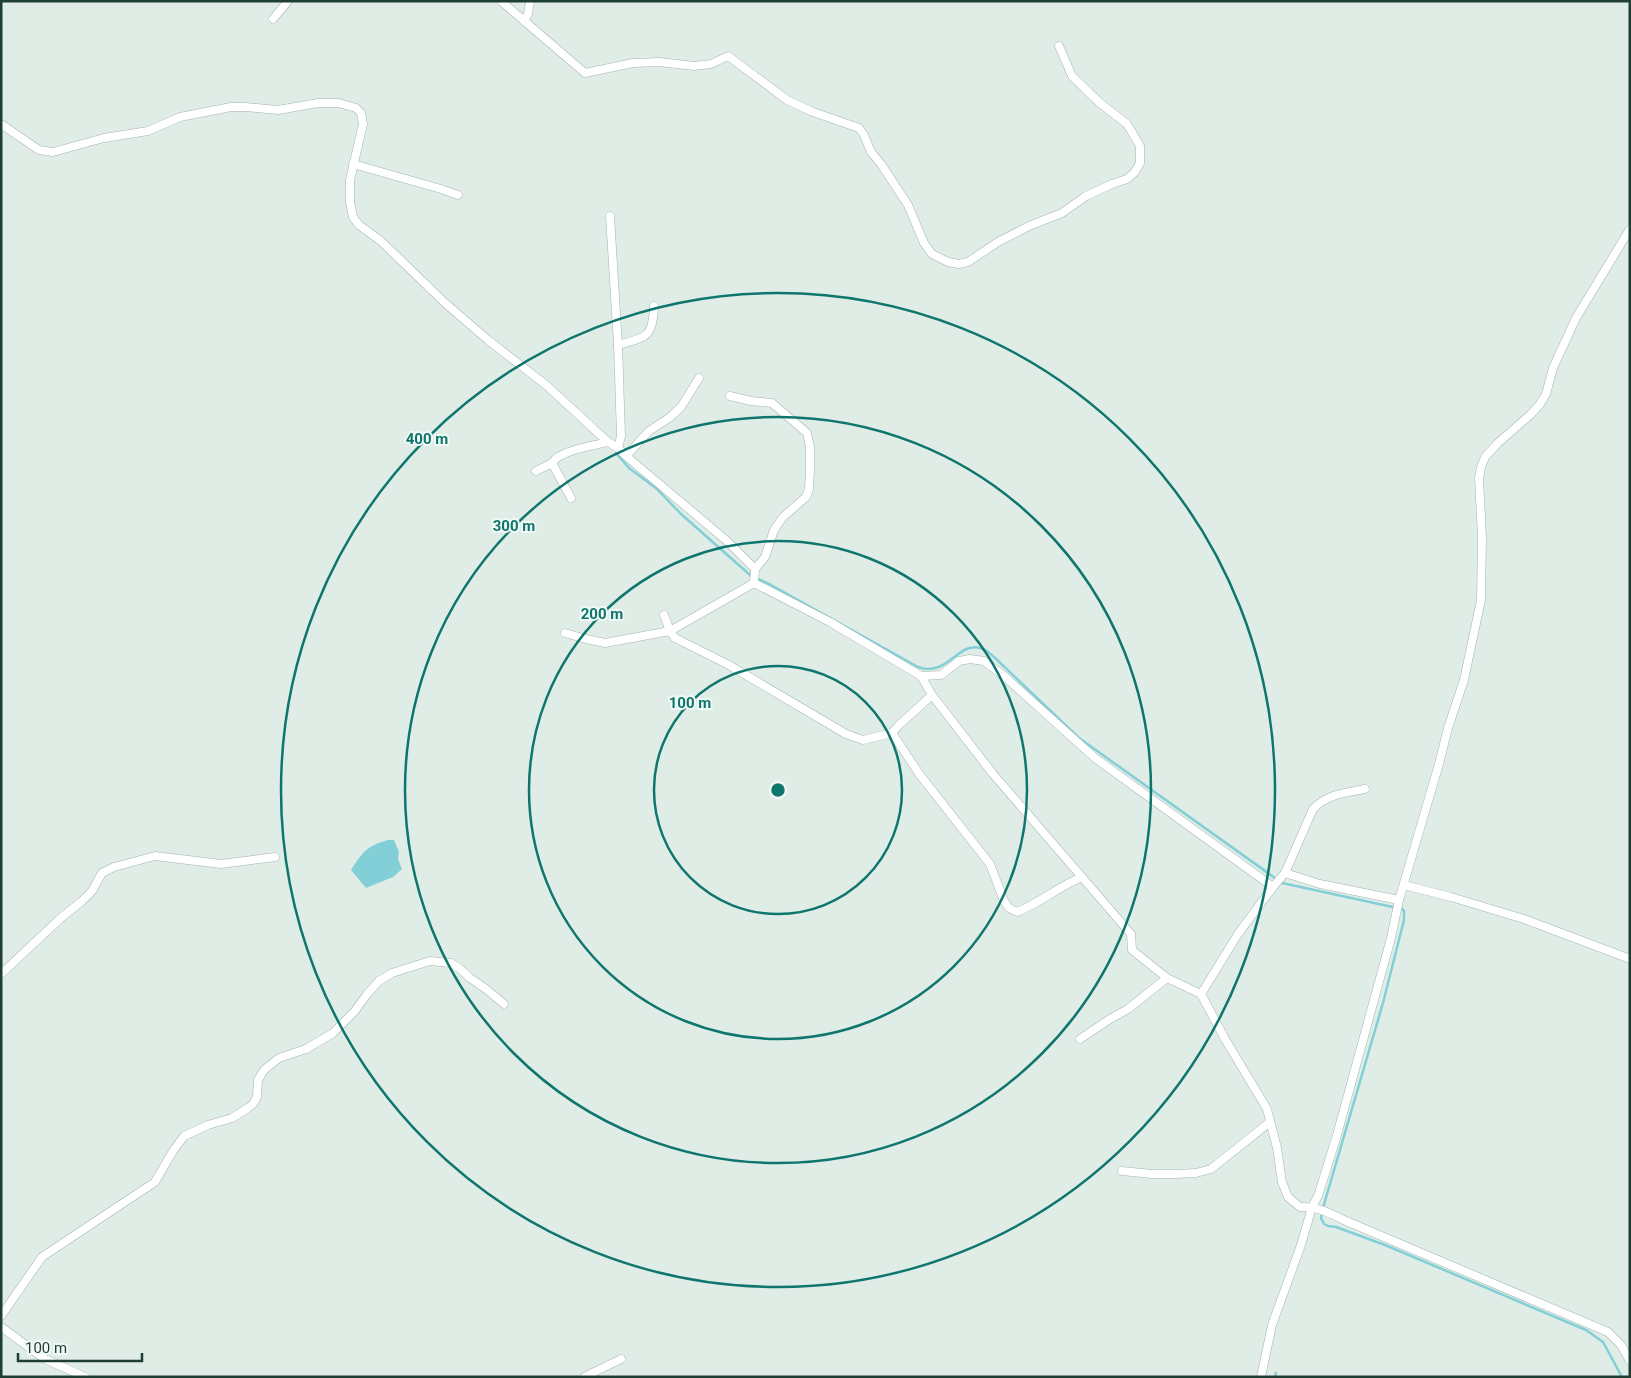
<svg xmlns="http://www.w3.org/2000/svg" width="1631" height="1378" font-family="Roboto,sans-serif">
<rect width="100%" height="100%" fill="#e0ede7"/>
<path fill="#83cfd7" d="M388,840H394L399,852L398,859L402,869L393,877L366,888L351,870C363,852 366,846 388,840Z"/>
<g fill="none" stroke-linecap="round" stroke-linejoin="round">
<g stroke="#83cfd7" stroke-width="2.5">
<path d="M616,453L629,468L657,489L681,514L750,575L771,585L918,667C946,678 959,641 980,648C986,649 990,654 994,657L1079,738L1282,883L1402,909L1404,911V920L1383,1003L1325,1201L1321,1218L1324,1224L1328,1226L1336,1227L1385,1245L1586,1330L1603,1342L1622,1377"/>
<path d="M1275,1377L1276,1373"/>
</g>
<defs>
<g id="minor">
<path d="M501,1L585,73L633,63L659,62L694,66L711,64L728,56L787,100L813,112L859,128L864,135L871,152L881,164L908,205L924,243L932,254L948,262L959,264L968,262L998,242L1029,226L1062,213L1086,196L1112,184L1127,179L1135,172L1140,163V146L1127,124L1100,103L1072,76L1059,46"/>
<path d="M273,19L288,1"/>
<path d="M524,21L528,14L530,1"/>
<path d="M1,124L39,150L53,152L104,138L148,131L180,117L231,107H245L278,110L318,103H339L356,108L361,113L363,124L350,180V202L353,217L359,225L381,241L445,303L488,340L546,385L608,442L618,448L626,456L649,431L669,418L681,407L699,378"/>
<path d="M353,164L441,189L458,195"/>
<path d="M610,216L618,345L621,436L618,448"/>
<path d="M618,345C646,337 653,338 654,306"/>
<path d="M730,396L751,401L772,403L807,433L810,447V469L809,489L806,497L783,517L774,530L765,557L755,569L754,583"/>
<path d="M626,456L727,541L755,569"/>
<path d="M536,471L552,463"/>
<path d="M571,498L552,463C560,450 593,446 608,442"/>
<path d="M754,583L830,622L921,676L932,695L993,774L1131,934L1132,950L1167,978L1201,994L1225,1039L1267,1109L1277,1148L1282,1182L1288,1197L1300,1207C1318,1206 1329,1213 1346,1221L1608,1332L1621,1345L1630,1361"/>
<path d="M664,615L670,631L675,638L727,664L846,734L863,740L892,733L898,726L932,695"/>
<path d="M565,633L586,639L605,643L670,631L754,583"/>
<path d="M921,676L941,675L959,661L970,659L984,661L1004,676L1095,758L1273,887L1285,873L1320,884L1399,900"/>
<path d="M892,733L920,775L990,864L1004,901L1009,908L1017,912C1040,903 1059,886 1082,877"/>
<path d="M1285,873L1313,809C1327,794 1345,793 1365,789"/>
<path d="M1404,885L1451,897L1524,919L1630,959"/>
<path d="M1,974L63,916L81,902L92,891L102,873L114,867L155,856L221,864L275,857"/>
<path d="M1201,994L1238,934L1273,887"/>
<path d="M1080,1039L1110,1019L1128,1009L1167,978"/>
<path d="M1122,1171L1152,1174H1176L1196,1173L1211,1169L1270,1122"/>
<path d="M1,1316L42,1257L155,1182L173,1151L184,1136L208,1125L232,1118L248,1108L253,1104L257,1097L258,1080L264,1070L279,1058L306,1049L333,1033L354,1012L368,993L379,981L392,973L430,961L451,963L459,968L470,978L486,989L504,1004"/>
<path d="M1,1327L45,1359L85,1377"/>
<path d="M584,1377L621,1359"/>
<path d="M1261,1377L1272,1325L1301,1245L1312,1207L1318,1196L1337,1135L1391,938L1399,900L1439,764L1448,728L1464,680L1481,600L1482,537L1479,478L1481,467L1485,457L1498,443L1530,415L1540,404L1546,394L1553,368L1576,318L1630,229"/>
</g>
</defs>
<use href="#minor" stroke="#a2b5ae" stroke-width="9"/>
<use href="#minor" stroke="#fff" stroke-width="8"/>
</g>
<g fill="none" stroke="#0f766e" stroke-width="2.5">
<circle cx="778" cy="790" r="124"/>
<circle cx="778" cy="790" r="249"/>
<circle cx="778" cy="790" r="373"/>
<circle cx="778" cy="790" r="497"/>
</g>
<circle cx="778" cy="790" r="8" fill="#0f766e" stroke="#f1f9f5" stroke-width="2.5"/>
<g font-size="15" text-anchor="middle" font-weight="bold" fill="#0f766e" stroke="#f1f9f5" stroke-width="4" stroke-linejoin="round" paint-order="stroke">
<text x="427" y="444">400 m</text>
<text x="514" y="531">300 m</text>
<text x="602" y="619">200 m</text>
<text x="690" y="708">100 m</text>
</g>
<rect width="1631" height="1378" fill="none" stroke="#1f3f35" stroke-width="5"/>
<path d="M18 1353v8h124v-8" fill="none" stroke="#1f3f35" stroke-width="2.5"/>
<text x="25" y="1353" font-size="15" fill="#1f3f35" stroke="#f1f9f5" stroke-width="4" paint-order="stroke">100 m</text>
</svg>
